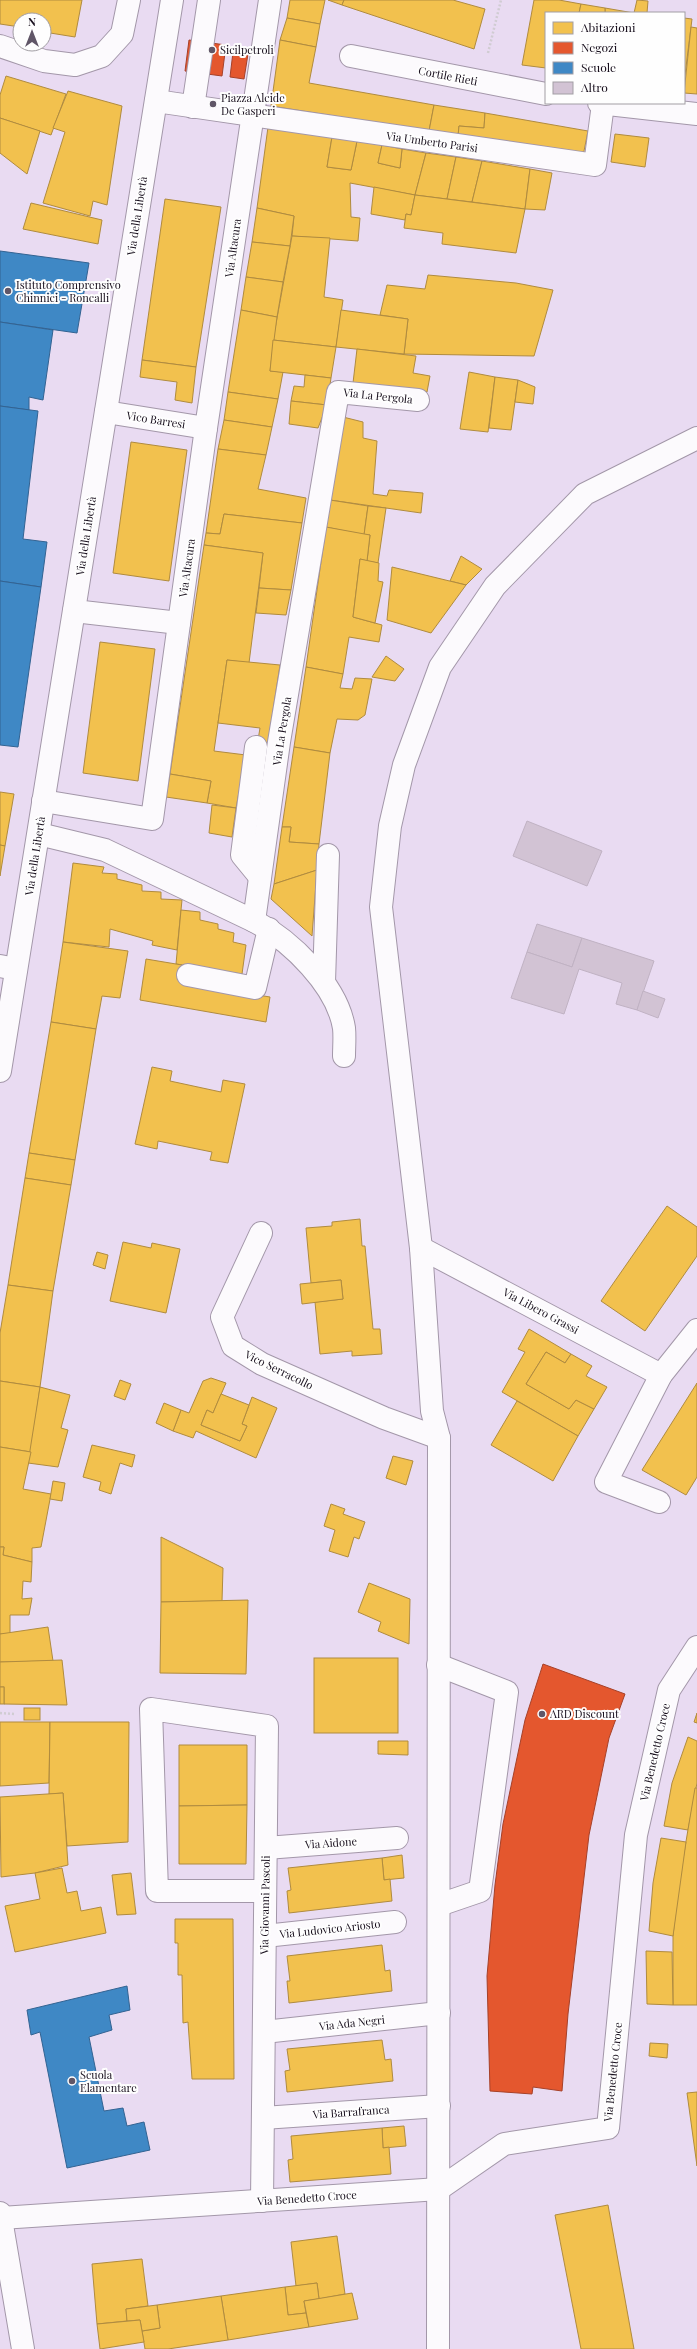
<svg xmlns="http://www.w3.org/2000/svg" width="697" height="2349" font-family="'Playfair Display',serif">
<rect width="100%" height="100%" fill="#e9dbf2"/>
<g fill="#f2c14e" stroke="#b08b3f">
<path d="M0,0H82L75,37L44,32V20H20V27L0,24Z"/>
<path d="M290,0H325L320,24L287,18Z"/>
<path d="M328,0H344L342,5Z"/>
<path d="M344,0H453L485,9L474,49L342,5Z"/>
<path d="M534,0H559L581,4L579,13H546V68L522,65Z"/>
<path d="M637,0L648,1L647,13H605V8L634,13Z"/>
<path d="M581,4L605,8V13H579Z"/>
<path d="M287,18L320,24L316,47L280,40Z"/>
<path d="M684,18L692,19L684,83Z"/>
<path d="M691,27L697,28V94L684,93Z"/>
<path d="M280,40L316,47L309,83L434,105L429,131L271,106Z"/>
<path d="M6,76L66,94L51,135L0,118V95Z"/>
<path d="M68,91L122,106L107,205L93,201L90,216L43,203L65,132L53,128Z"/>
<path d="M434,105L485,113L484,128L459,126L458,136L429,131Z"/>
<path d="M485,113L588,131L583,156L458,136L459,126L484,128Z"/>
<path d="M0,118L40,131L27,174L0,153Z"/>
<path d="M268,127L332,137L327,167L351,170L357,141L382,145L378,163L400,168L402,149L426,153L415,195L350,183L351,217L360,218L358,241L292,236L294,216L257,208Z"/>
<path d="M615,134L649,138L645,167L611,162Z"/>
<path d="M332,137L357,141L351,170L327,167Z"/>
<path d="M382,145L402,149L400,168L378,163Z"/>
<path d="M426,153L456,157L447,199L415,195Z"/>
<path d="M456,157L482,161L472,202L447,199Z"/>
<path d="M482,161L530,169L525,209L472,202Z"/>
<path d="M530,169L552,173L545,210L525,209Z"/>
<path d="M374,187L415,195L411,215L406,214L405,220L371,214Z"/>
<path d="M415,195L525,209L516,253L442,244L443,233L404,228L406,214L411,215Z"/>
<path d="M165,199L221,207L196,367L142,360Z"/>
<path d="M31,203L102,220L98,244L23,229Z"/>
<path d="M257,208L294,216L290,246L252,242Z"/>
<path d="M292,236L330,238L324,297L343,300L336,347L273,340Z"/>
<path d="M252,242L290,246L283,282L246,277Z"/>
<path d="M428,275L516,283L553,290L534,356L404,354L408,319L380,315L387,285L425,289Z"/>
<path d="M246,277L283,282L277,317L241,310Z"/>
<path d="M241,310L277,317L270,371L283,372L278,399L228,392Z"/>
<path d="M341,310L408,319L404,354L336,347Z"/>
<path d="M273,340L336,347L331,378L270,371Z"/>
<path d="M357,349L416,356L413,373L430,376L427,392L353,383Z"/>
<path d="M142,360L196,367L192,403L175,400L177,382L140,377Z"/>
<path d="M469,372L495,377L488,432L460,429Z"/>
<path d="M305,375L331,378L327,405L291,401L294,386L304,387Z"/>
<path d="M495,377L518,380L511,430L489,428Z"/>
<path d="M518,380L535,387L533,404L515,402Z"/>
<path d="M228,392L278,399L272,427L224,420Z"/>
<path d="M291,401L327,405L318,428L289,424Z"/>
<path d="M343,417L363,422V438L377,441L373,494L387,496L389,490L423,493L421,513L330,500Z"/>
<path d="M224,420L272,427L266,455L218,449Z"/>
<path d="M131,442L187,450L169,581L113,573Z"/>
<path d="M218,449L266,455L258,489L306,498L302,523L224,514L220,534L206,533Z"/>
<path d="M330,500L368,506L364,535L326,527Z"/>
<path d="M368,506L386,508L378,563L367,561L370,535H364Z"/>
<path d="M224,514L302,523L291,590L259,588L263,553L204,545L206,533L220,534Z"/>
<path d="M326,527L370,535L367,561L360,559L353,617L382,625L379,642L349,637L343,674L306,667Z"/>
<path d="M204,545L263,553L249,663L227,660L214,751L246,755L236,808L207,803L211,781L170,774Z"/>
<path d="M461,556L482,569L466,585L450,581Z"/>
<path d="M360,559L379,563L378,581L383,582L375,623L353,617Z"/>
<path d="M392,567L466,585L431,633L387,620Z"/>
<path d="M259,588L291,590L286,615L256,613Z"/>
<path d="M100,642L155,649L138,781L83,773Z"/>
<path d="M386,656L404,669L395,681L372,677Z"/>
<path d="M227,660L280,665L268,743L258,740L260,728L218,723Z"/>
<path d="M306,667L343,674L340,688L352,689L355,678L372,679L365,715L358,720L337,719L330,753L294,747Z"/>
<path d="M294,747L330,753L319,844L289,842L291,827H282Z"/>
<path d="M170,774L211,781L207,803L166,797Z"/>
<path d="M0,792L14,794L5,846L0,845Z"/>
<path d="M212,805L236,808L232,837L209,833Z"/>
<path d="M282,827H291L289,842L319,844L317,870L274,884Z"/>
<path d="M0,845L5,846L0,876Z"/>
<path d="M73,863L104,867L102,873L117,874V879L142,885V891L161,892V899L182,900L177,950L152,945L153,941L110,929L109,947L63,942Z"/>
<path d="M317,870L312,936L271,899L274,884Z"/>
<path d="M181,910L200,912V920L218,924V929L234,933L233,942L246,945L242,974L176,964Z"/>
<path d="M63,942L128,951L120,998L102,996L96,1029L51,1022Z"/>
<path d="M146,959L182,965L179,982L270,997L266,1022L140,1000Z"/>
<path d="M51,1022L96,1029L75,1160L29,1153Z"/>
<path d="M152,1067L172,1071L170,1081L221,1092L223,1080L245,1084L228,1163L210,1160L212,1152L158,1141L157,1149L135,1144Z"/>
<path d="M29,1153L75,1160L71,1185L25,1178Z"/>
<path d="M25,1178L71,1185L53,1291L8,1285Z"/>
<path d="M667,1206L697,1227V1256L645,1331L601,1301Z"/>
<path d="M360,1219L362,1246H365L373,1329H380L382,1354L352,1356V1351L320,1354L315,1302L343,1299L341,1280L311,1283L306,1228L332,1226V1222Z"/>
<path d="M123,1242L151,1248L152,1243L180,1249L166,1313L110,1301Z"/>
<path d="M97,1252L108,1255L105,1269L93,1265Z"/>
<path d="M341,1280L343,1299L302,1304L300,1284Z"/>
<path d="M8,1285L53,1291L40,1387L0,1381V1333Z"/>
<path d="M529,1329L571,1354L565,1363L546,1352L526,1384L569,1409L576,1400L594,1409L578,1436L502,1392L525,1352L518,1349Z"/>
<path d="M546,1352L565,1363L571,1354L592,1366L586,1376L607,1387L594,1409L576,1400L569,1409L526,1384Z"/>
<path d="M211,1378L226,1383L213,1413L207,1410L201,1425L240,1441L247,1426L242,1424L252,1397L277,1408L256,1458L196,1431L193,1438L173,1431L181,1410L189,1413L203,1381Z"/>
<path d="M120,1380L131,1384L125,1400L114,1396Z"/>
<path d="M0,1381L40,1387L31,1452L0,1447Z"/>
<path d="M697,1383V1477L686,1495L642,1470Z"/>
<path d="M40,1387L70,1395L61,1428L68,1430L58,1467L28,1463Z"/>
<path d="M221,1394L249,1405L242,1424L247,1426L240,1441L201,1425L207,1410L213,1413Z"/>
<path d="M517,1401L578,1436L553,1481L491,1445Z"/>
<path d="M164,1403L181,1410L173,1431L156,1423Z"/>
<path d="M92,1445L135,1455L132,1467L120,1463L111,1494L99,1490L101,1482L83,1477Z"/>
<path d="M0,1447L31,1452L23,1489L51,1494L41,1547L32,1548V1562L3,1555L4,1547H0Z"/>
<path d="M393,1456L413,1461L406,1485L386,1478Z"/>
<path d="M53,1481L65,1483L62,1501L50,1499Z"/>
<path d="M331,1504L345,1509L343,1514L365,1522L359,1539L354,1537L348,1557L329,1551L335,1530L324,1526Z"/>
<path d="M161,1537L223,1568L222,1601L161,1602Z"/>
<path d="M0,1547H4L3,1555L32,1562L31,1582L23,1581L22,1599L32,1598L29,1615H10V1634H0Z"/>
<path d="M369,1583L410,1599L409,1644L378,1631L381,1622L358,1612Z"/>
<path d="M248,1600L246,1674L160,1673L161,1602Z"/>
<path d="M48,1627L53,1661L0,1662V1634Z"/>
<rect x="314" y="1658" width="84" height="75"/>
<path d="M62,1660L67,1705L4,1704V1687H0V1662Z"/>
<rect x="0" y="1687" width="4" height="17"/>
<rect x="24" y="1708" width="16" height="12"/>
<path d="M697,1713V1723L694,1722Z"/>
<path d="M0,1722H50L49,1783L0,1786Z"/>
<path d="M50,1722H129L128,1842L67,1846L63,1793L49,1794Z"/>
<path d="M688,1737L697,1741V1783L688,1830L664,1826L672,1783Z"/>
<path d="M378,1741H408V1755L378,1754Z"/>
<path d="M179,1745H247V1805L179,1806Z"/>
<path d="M695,1788H697V2005H673V1936L678,1889Z"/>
<path d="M63,1793L68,1865L35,1873L1,1877L0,1797Z"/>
<path d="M247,1805L246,1864H179V1806Z"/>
<path d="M661,1838L686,1842L673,1936L649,1931L653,1883Z"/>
<path d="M402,1855L404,1878L384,1880L382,1858Z"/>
<path d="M382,1858L384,1880L390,1879L392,1901L289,1913L287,1891L291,1890L288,1868Z"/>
<path d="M62,1868L67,1893L77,1891L81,1911L101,1907L106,1933L15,1952L5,1906L40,1899L35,1873Z"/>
<path d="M131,1873L136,1914L117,1915L112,1875Z"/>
<path d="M175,1919H233L234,2079H192L188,2022L183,2023L182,1975H178V1943H175Z"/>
<path d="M382,1945L385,1971L390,1970L392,1991L289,2003L287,1981H290L287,1956Z"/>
<path d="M646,1951L672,1952L673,2005L647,2004Z"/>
<path d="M382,2040L385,2060L391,2059L393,2081L287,2092L285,2071L290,2070L287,2049Z"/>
<path d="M650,2043L668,2044L667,2058L649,2056Z"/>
<path d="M697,2092V2166L687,2093Z"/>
<path d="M404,2126L406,2146L383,2148L382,2128Z"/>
<path d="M382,2128L383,2148L389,2147L391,2174L290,2182L288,2160L293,2159L291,2136Z"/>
<path d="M608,2205L634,2349H581L555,2215Z"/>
<path d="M337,2236L345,2294L319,2299L317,2283L296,2286L291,2242Z"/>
<path d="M142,2259L148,2306L126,2309L127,2321L97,2324L92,2264Z"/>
<path d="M317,2283L319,2299L304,2301L306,2313L288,2315L285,2287Z"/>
<path d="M285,2287L288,2315L306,2313L309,2327L228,2340L221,2296Z"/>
<path d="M352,2293L358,2319L309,2327L304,2301Z"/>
<path d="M221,2296L228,2340L168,2349H145L142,2331L160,2328L157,2305Z"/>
<path d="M157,2305L160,2328L142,2331L140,2320L127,2321L126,2309Z"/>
<path d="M140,2320L144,2342L100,2349L97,2324Z"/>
</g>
<g fill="#e4572e" stroke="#a64129">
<path d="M189,40L226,45L222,76L185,71Z"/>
<path d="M233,52L248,54L244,79L230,77Z"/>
<path d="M543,1664L625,1694L609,1738L589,1835L568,2014L562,2091L533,2087L532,2094L490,2091L487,1976L495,1885L503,1824L525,1720Z"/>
</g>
<g fill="#3f88c5" stroke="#336392">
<path d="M0,251L89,263L77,333L0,322Z"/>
<path d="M0,322L53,330L43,400L29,397V410L0,406Z"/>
<path d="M0,406L38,411L23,539L47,542L41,587L0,581Z"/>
<path d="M0,581L41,587L18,747L0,745Z"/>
<path d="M127,1986L130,2010L109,2015L112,2030L89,2037L104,2111L123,2108L127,2126L144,2122L150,2150L67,2168L40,2032L31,2035L27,2010Z"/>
</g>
<g fill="#d2c3d4" stroke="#c0b2c3">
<path d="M527,821L602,851L587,886L513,856Z"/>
<path d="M537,924L582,938L572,967L527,952Z"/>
<path d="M582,938L654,961L637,1010L616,1004L622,983L579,969L564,1014L511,998L527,952L572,967Z"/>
<path d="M643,991L665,999L658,1018L637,1010Z"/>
</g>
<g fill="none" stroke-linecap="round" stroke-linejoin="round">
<defs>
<g id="minor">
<path d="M351,56L546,94"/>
<path d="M156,101L595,165L603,104"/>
<path d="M599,103L697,114"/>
<path d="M193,107L209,0"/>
<path d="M106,412L206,428"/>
<path d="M74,611L179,623"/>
<path d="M256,747L242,855L260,877"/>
<path d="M43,801L152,819L206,428L270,0"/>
<path d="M39,834L105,850L254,921L279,742L338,392L418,400"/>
<path d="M254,921C291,941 337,985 344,1028C345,1037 344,1047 344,1056"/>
<path d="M0,966L16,969"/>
<path d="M188,975L255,988L269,929"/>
<path d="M324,982L328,855"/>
<path d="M261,1233L222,1317L233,1346L262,1364L384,1418L439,1438"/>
<path d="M421,1248L661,1375"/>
<path d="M659,1502L606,1482L661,1375L697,1330"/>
<path d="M438,1665L507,1692L480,1891L439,1905"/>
<path d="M266,1848L397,1838"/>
<path d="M265,1936L395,1922"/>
<path d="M264,2032L439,2013"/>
<path d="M263,2118L439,2106"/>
<path d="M262,2201L267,1726L151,1709L157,1891H265"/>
<path d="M1,2218L439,2189L504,2144L608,2128L636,1835L669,1690L697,1647"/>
<path d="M438,2349C441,2045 436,1742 439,1438L432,1411L421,1248L381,907L390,826L404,765L440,667L495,586L585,494L697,438"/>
</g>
<g id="major">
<path d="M0,46L44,61L75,65L102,56L122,34L129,0"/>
<path d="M0,1071L172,0"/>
<path d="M0,2213L23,2349"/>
</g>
</defs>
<use href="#minor" stroke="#a397a9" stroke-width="24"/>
<use href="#major" stroke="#a397a9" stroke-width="24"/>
<g stroke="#d0ccd2" stroke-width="2.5" stroke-dasharray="2 2" stroke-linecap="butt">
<path d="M488,53L501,0"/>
<path d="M0,1713L14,1714"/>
</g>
<use href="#minor" stroke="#fcfafd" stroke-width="22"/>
<use href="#major" stroke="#fcfafd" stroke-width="22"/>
</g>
<g fill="#605667" stroke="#fefefe" stroke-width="1.5">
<circle cx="212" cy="50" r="4"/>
<circle cx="213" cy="104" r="4"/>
<circle cx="8" cy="291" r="4"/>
<circle cx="542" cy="1714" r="4"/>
<circle cx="72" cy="2081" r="4"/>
</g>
<g text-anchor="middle" stroke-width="4" stroke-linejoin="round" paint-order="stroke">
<g font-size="11" fill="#170e1c" stroke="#fefefe" text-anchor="start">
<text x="220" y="54">Sicilpetroli</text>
<text x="221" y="102">Piazza Alcide<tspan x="221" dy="13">De Gasperi</tspan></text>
<text x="16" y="289">Istituto Comprensivo<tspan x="16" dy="13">Chinnici - Roncalli</tspan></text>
<text x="550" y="1718">ARD Discount</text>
<text x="80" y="2079">Scuola<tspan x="80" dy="13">Elamentare</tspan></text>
</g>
<g font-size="11" fill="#170e1c" stroke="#fefefe">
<text transform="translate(448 76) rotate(11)" y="4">Cortile Rieti</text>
<text transform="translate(432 142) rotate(8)" y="4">Via Umberto Parisi</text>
<text transform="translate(137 216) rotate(-81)" y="4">Via della Libertà</text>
<text transform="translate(233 248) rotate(-82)" y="4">Via Altacura</text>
<text transform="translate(378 396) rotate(6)" y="4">Via La Pergola</text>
<text transform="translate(156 420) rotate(9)" y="4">Vico Barresi</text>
<text transform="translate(86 536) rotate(-81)" y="4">Via della Libertà</text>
<text transform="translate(187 568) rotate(-82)" y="4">Via Altacura</text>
<text transform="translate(282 731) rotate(-81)" y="4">Via La Pergola</text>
<text transform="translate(35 856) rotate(-81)" y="4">Via della Libertà</text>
<text transform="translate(541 1311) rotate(28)" y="4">Via Libero Grassi</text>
<text transform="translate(279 1370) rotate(26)" y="4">Vico Serracollo</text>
<text transform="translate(655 1752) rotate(-77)" y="4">Via Benedetto Croce</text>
<text transform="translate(331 1843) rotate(-4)" y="4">Via Aidone</text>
<text transform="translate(265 1905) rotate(-89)" y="4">Via Giovanni Pascoli</text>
<text transform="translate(330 1929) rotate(-6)" y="4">Via Ludovico Ariosto</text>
<text transform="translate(352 2023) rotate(-6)" y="4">Via Ada Negri</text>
<text transform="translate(613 2072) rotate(-84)" y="4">Via Benedetto Croce</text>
<text transform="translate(351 2112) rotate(-4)" y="4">Via Barrafranca</text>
<text transform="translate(307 2198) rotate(-4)" y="4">Via Benedetto Croce</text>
</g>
</g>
<rect x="545" y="12" width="140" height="92" fill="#fefefe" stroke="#a29ea4"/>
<rect x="553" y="22" width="20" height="12" fill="#f2c14e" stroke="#a29ea4"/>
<text x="581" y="32" font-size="12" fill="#170e1c">Abitazioni</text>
<rect x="553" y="42" width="20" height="12" fill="#e4572e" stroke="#a29ea4"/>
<text x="581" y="52" font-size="12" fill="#170e1c">Negozi</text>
<rect x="553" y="62" width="20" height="12" fill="#3f88c5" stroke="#a29ea4"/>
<text x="581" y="72" font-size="12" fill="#170e1c">Scuole</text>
<rect x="553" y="82" width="20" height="12" fill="#d2c3d4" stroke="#a29ea4"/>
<text x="581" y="92" font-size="12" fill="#170e1c">Altro</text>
<g transform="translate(32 32)"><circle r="19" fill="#fefefe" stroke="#a29ea4"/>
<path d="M0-3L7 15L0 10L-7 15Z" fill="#605667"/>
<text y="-6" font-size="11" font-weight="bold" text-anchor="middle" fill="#170e1c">N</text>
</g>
</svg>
